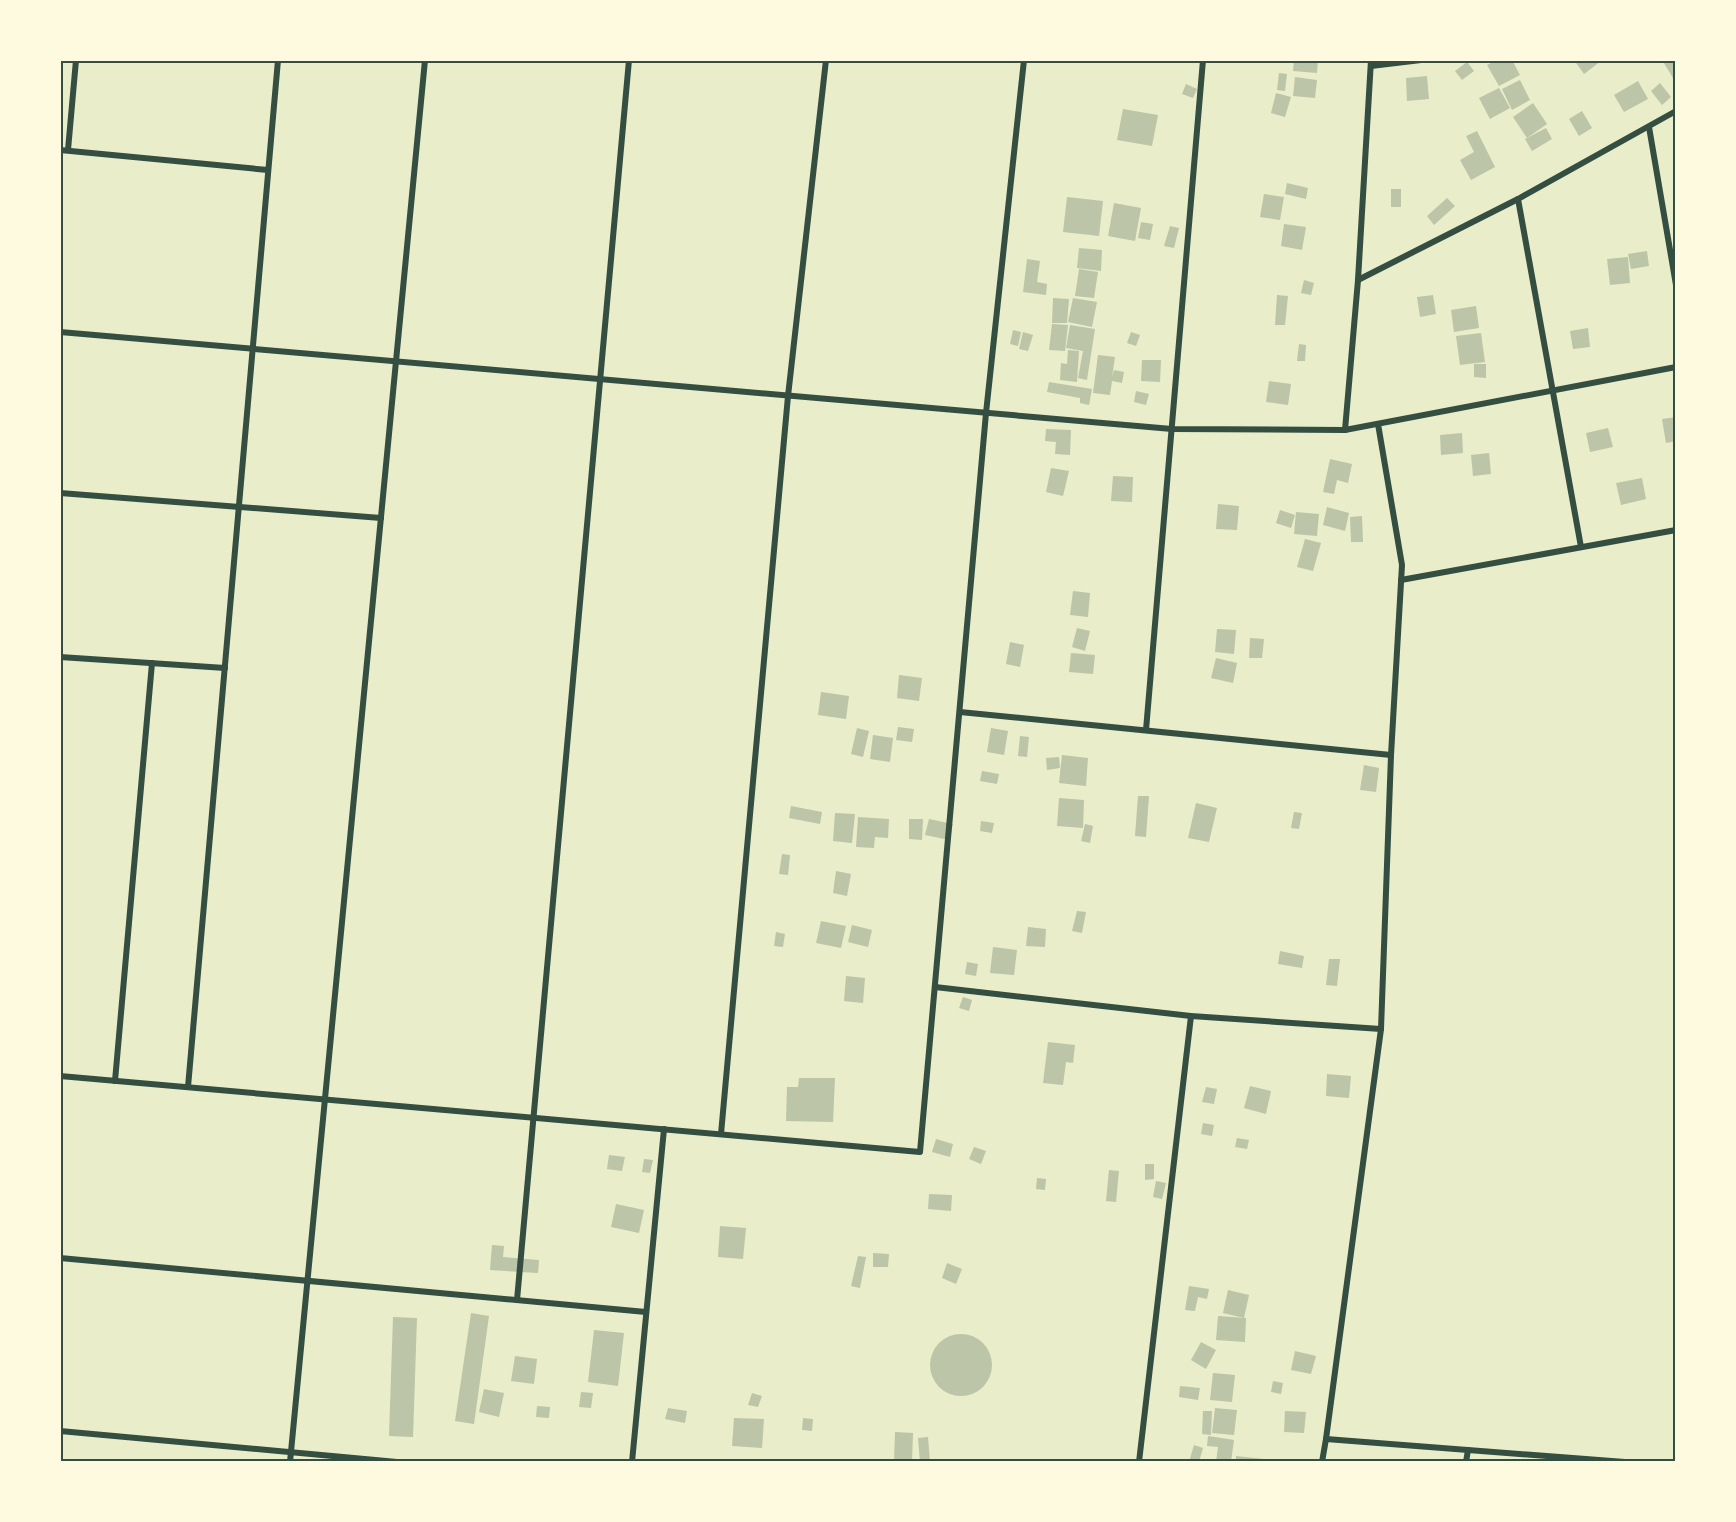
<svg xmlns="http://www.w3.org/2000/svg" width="1736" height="1522" font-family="Barlow,sans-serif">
<rect width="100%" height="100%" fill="#e9edc9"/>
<g fill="#bcc5a7">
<path d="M1294,60H1318L1317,73L1293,71Z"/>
<path d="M1497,60H1512L1520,75L1499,86L1487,65Z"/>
<path d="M1574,60H1600L1601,61L1584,74Z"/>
<path d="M1662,60H1676V76L1673,78Z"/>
<path d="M1467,62L1474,71L1462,80L1455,71Z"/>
<path d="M1279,73L1287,74L1285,91L1277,90Z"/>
<path d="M1427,76L1429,99L1407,101L1406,78Z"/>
<path d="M1295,77L1317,80L1315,98L1293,96Z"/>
<path d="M1520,80L1530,100L1512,110L1502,89Z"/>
<path d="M1638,81L1648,99L1624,112L1614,95Z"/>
<path d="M1660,83L1671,97L1662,105L1651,91Z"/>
<path d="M1186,84L1197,89L1193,98L1182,94Z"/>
<path d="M1499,88L1510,108L1490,119L1479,98Z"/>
<path d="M1276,93L1291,97L1285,117L1271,113Z"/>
<path d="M1533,103L1547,124L1527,138L1513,117Z"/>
<path d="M1123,109L1158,115L1152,146L1117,140Z"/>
<path d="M1582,111L1592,128L1579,136L1569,119Z"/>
<path d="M1546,128L1552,139L1532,151L1525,139Z"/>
<path d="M1477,131L1495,167L1471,180L1460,160L1474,152L1466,136Z"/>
<path d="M1287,183L1308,188L1306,199L1285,194Z"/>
<rect x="1391" y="189" width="10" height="18"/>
<path d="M1264,194L1284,197L1280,220L1260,217Z"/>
<path d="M1067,197L1103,201L1099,236L1063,232Z"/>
<path d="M1447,198L1455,206L1434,225L1427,216Z"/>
<path d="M1114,203L1141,208L1135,241L1108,236Z"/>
<path d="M1141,222L1153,224L1150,240L1138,238Z"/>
<path d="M1284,224L1306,227L1302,250L1281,246Z"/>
<path d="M1170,226L1179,228L1174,248L1164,246Z"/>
<path d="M1079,248L1102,250L1101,271L1077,268Z"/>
<path d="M1647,251L1649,266L1631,269L1628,254Z"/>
<path d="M1628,257L1630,283L1610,285L1607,259Z"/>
<path d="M1027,259L1040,261L1037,282L1047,284L1046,295L1023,292Z"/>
<path d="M1079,269L1098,272L1094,298L1075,296Z"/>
<path d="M1304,280L1314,283L1311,295L1301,293Z"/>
<path d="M1277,295L1288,296L1285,325H1275Z"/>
<path d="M1433,295L1436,314L1420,317L1417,297Z"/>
<path d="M1053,298L1069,299L1067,323H1052Z"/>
<path d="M1073,298L1097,302L1092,327L1068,322Z"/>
<path d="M1476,306L1479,328L1454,332L1451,310Z"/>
<path d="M1052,324L1068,325L1065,351L1049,350Z"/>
<path d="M1070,325L1095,329L1087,380L1078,378L1083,351L1066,348Z"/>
<path d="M1588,328L1590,347L1573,349L1570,331Z"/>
<path d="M1013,330L1021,332L1018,346L1010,344Z"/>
<path d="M1023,332L1033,335L1028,351L1019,349Z"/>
<path d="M1131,332L1140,335L1136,346L1127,343Z"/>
<path d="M1481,333L1485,362L1460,365L1456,336Z"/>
<path d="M1299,344L1306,345L1305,361H1297Z"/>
<path d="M1068,350L1079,351L1077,382L1060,380L1061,363L1067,364Z"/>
<path d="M1098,355L1115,357L1112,377L1114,370L1124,372L1122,383L1112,381L1110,395L1093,393Z"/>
<path d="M1142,360H1161L1160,382L1141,381Z"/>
<path d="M1474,364H1486V378L1474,377Z"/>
<path d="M1269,381L1291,384L1288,405L1266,402Z"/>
<path d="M1049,382L1092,389L1089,405L1080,403V398L1047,392Z"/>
<path d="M1136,391L1149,394L1146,405L1134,402Z"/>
<path d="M1676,417V441L1666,443L1662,419Z"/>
<path d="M1608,428L1613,447L1590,452L1586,433Z"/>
<path d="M1046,429L1071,430L1070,455L1055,454L1056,442L1045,441Z"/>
<path d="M1462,433L1463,453L1441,455L1440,435Z"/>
<path d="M1489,453L1491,474L1473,476L1471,455Z"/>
<path d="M1330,459L1352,464L1348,483L1337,480L1334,494L1323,492Z"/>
<path d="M1051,468L1069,471L1063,496L1046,492Z"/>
<path d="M1113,476L1133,477L1132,502L1111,501Z"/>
<path d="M1642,478L1646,499L1621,505L1616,483Z"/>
<path d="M1218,504L1239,506L1237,530L1216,529Z"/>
<path d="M1327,507L1349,513L1345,531L1323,525Z"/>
<path d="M1280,510L1295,515L1291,528L1276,523Z"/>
<path d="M1296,512L1319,514L1317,536L1294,534Z"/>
<path d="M1362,516L1363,542H1351L1350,517Z"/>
<path d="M1305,539L1321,543L1313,571L1297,567Z"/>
<path d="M1073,591L1090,593L1088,617L1070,615Z"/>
<path d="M1077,628L1090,631L1085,651L1072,647Z"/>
<path d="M1217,629L1236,630L1234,654L1215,652Z"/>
<path d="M1250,638L1264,639L1262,658H1249Z"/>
<path d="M1010,642L1024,645L1020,667L1006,664Z"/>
<path d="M1071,653L1095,655L1093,674L1069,672Z"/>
<path d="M1216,658L1237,663L1233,683L1211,678Z"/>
<path d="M899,675L922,678L919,701L897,698Z"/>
<path d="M821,692L849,696L846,719L818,715Z"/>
<path d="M898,727L914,729L912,742L896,740Z"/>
<path d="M857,728L869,731L863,757L851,754Z"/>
<path d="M991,728L1008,731L1004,755L987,752Z"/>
<path d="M873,735L893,738L890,762L870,759Z"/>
<path d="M1020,736L1029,737L1027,757L1018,756Z"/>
<path d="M1062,755L1088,758L1086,786L1059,783Z"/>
<path d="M1059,757L1060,768L1047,770L1046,758Z"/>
<path d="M1364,765L1379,768L1376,792L1360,790Z"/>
<path d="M982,771L999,774L997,784L980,781Z"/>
<path d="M1138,796H1149L1146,837L1135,836Z"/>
<path d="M1059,798L1084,800L1083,828L1057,826Z"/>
<path d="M1196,803L1217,808L1209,842L1188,838Z"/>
<path d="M791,806L822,812L820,824L789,818Z"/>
<path d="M1294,812L1302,813L1299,829L1291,828Z"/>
<path d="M835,813L855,814L852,843L833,841Z"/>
<path d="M858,817L889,819L888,838L875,837L874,848L856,847Z"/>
<path d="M909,819H923L922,840L909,839Z"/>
<path d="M929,819L953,824L949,840L925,835Z"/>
<path d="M981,821L994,823L992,833L980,831Z"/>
<path d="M1085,824L1093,826L1090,843L1081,841Z"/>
<path d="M782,854L790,855L788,875L779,874Z"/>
<path d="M836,871L851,874L847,896L833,893Z"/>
<path d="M1077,911L1086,912L1082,933L1072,931Z"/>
<path d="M821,921L846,926L841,948L816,943Z"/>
<path d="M852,925L872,930L868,947L848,942Z"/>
<path d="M1028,927L1046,929L1045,947L1026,946Z"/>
<path d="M776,932L785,934L783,947L774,946Z"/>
<path d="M993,947L1017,950L1014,975L990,973Z"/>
<path d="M1280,951L1304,956L1302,968L1278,964Z"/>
<path d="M1329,959H1340L1337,986L1326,985Z"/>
<path d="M967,962L978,964L976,976L965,974Z"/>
<path d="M846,976L865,978L863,1003L844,1001Z"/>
<path d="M963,997L972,1000L969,1011L959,1008Z"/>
<path d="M1048,1042L1075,1045L1073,1063L1066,1062L1063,1085L1043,1083Z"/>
<path d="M1327,1074L1351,1076L1349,1098L1326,1096Z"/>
<path d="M799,1078H835L833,1122L786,1121L787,1087H798Z"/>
<path d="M1250,1086L1271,1091L1266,1114L1244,1108Z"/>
<path d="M1206,1087L1217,1089L1214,1104L1202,1102Z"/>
<path d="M1203,1123L1214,1125L1212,1136L1201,1134Z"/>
<path d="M1237,1138L1249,1140L1247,1149L1235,1147Z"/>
<path d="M936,1139L953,1144L950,1157L932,1152Z"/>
<path d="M974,1147L986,1151L981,1164L969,1159Z"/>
<path d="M609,1155L625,1157L622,1171L607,1169Z"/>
<path d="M644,1159L653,1160L650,1173L642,1172Z"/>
<path d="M1145,1164H1154V1179L1145,1180Z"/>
<path d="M1109,1170L1119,1171L1116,1202L1106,1201Z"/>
<path d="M1037,1178L1046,1179L1045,1190L1036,1189Z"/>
<path d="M1156,1181L1166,1183L1162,1199L1153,1197Z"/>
<path d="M929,1194L952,1195L951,1211L928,1209Z"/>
<path d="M616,1204L644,1210L639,1233L611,1227Z"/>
<path d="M720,1226L746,1228L743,1259L718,1257Z"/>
<path d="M492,1245L504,1246L503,1257L539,1260L538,1273L490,1270Z"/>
<path d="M873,1253L889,1254L888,1267H873Z"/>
<path d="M858,1256L866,1257L860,1288L851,1286Z"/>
<path d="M947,1263L962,1269L956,1284L942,1278Z"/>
<path d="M1189,1286L1209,1289L1207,1299L1198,1297L1195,1311L1185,1310Z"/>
<path d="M1228,1290L1249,1295L1244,1318L1223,1313Z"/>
<path d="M471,1313L489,1316L474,1424L455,1421Z"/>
<path d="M1218,1316L1246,1318L1245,1342L1216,1340Z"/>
<path d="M393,1317L417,1318L413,1437L389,1436Z"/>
<path d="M594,1330L624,1333L618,1386L588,1382Z"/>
<circle cx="961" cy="1365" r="31"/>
<path d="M1201,1342L1216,1350L1206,1369L1191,1360Z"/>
<path d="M1295,1351L1316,1356L1311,1374L1291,1370Z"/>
<path d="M515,1356L537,1359L534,1384L511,1381Z"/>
<path d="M1213,1373L1235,1375L1232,1402L1210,1400Z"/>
<path d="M1273,1381L1283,1383L1281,1394L1271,1392Z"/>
<path d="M1180,1386L1200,1388L1198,1400L1179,1397Z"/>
<path d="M484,1389L504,1393L499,1417L479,1412Z"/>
<path d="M581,1392L593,1393L591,1408L579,1407Z"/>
<path d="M752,1393L762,1396L758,1407L748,1405Z"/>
<path d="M537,1406L550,1407L549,1418L536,1417Z"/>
<path d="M668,1408L687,1411L685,1423L665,1419Z"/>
<path d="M1215,1408L1237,1410L1234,1435L1212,1433Z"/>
<path d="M1203,1411H1212L1211,1435L1202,1434Z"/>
<path d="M1285,1411L1306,1412L1304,1433L1284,1432Z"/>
<path d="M734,1418L764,1419L762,1448L732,1446Z"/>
<path d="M803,1418L813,1419L812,1431L802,1430Z"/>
<path d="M895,1432L913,1433L912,1462H894Z"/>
<path d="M1208,1436L1234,1440L1231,1462H1216L1218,1447L1207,1446Z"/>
<path d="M928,1437L930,1462H920L918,1438Z"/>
<path d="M1194,1445L1203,1448L1199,1462H1189Z"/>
<path d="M1236,1456L1264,1459L1263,1462H1236Z"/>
</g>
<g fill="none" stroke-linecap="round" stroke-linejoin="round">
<g stroke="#344e41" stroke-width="6">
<path d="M1371,66L1421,60"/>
<path d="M1649,127L1676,285"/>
<path d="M60,150L268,170"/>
<path d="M68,150L76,60"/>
<path d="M1518,199L1581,547"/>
<path d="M1358,280L1518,199L1676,111"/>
<path d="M60,332L1172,429L1345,430L1676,367"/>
<path d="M1345,430L1358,280L1371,60"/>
<path d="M60,493L381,518"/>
<path d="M1401,580L1676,530"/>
<path d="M60,657L225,668"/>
<path d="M960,712L1391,755L1402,565L1378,424"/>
<path d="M1146,730L1203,60"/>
<path d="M935,987L1191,1016L1381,1029"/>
<path d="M60,1076L920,1152L986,413L1024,60"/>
<path d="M115,1081L152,663"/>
<path d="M188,1087L278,60"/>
<path d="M721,1134L788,396L826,60"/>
<path d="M60,1258L646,1312"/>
<path d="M517,1300L629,60"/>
<path d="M60,1431L397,1462"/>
<path d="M1326,1439L1381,1029L1391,755"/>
<path d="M290,1462L425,60"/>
<path d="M632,1462L664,1129"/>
<path d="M1139,1462L1191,1016"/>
<path d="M1322,1462L1326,1439L1625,1462"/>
<path d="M1466,1462L1468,1450"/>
</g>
</g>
<rect width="1736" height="1522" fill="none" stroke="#fefae0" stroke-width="123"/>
<rect x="62" y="62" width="1612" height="1398" fill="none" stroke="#344e41" stroke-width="2"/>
</svg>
